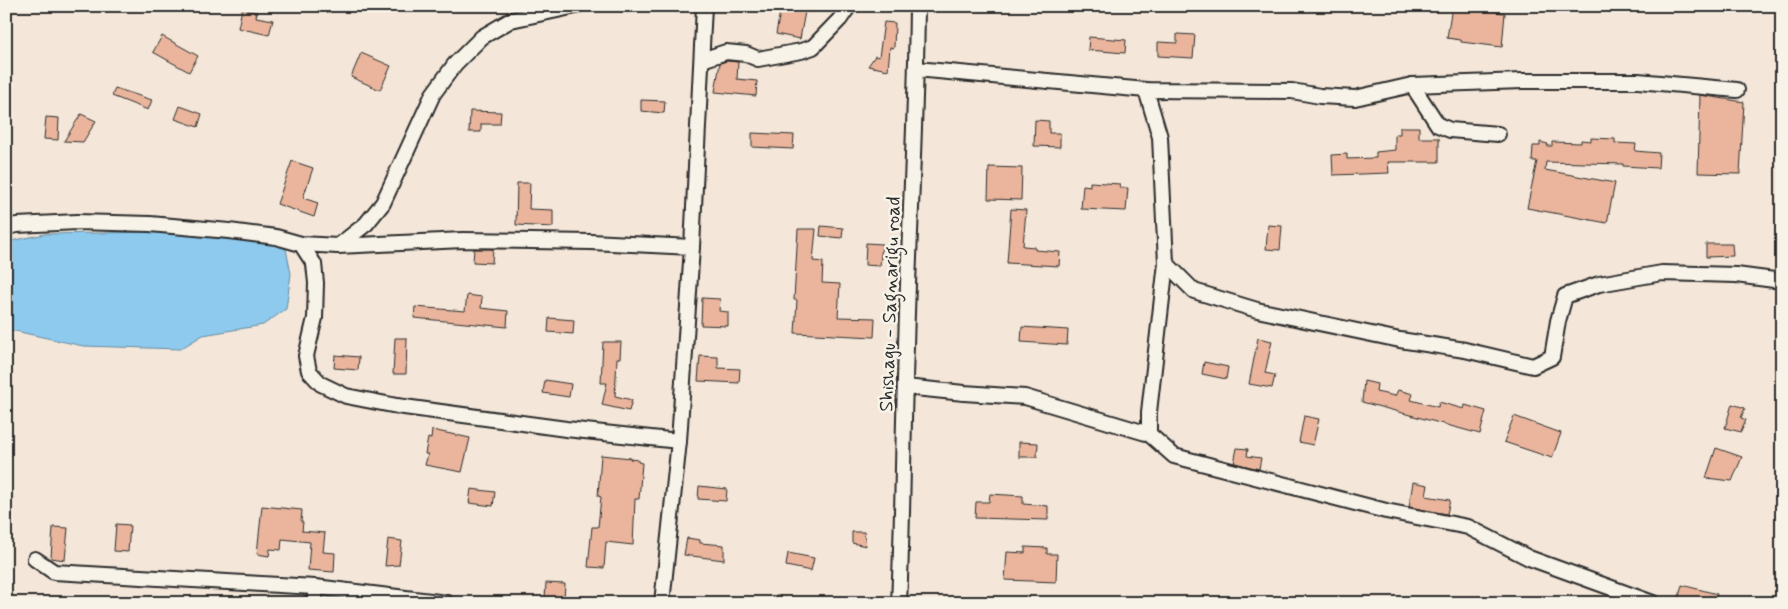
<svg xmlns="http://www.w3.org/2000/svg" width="1788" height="609" font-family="Mynerve,sans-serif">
<rect width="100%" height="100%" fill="#f4e7d9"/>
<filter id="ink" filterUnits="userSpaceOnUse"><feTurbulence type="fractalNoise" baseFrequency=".02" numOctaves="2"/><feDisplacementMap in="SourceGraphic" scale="10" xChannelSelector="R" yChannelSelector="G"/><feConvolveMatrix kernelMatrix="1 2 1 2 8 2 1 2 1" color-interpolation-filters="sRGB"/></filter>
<g filter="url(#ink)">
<path fill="#8dcaee" stroke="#668aa0" d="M156,232L214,237L268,239L286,249L291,274L286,309L263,325L203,335L180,349L83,346L6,329V242L45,234Z"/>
<g fill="#eab59c" stroke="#2b2b2b">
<path d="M781,6H806L800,39L776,34Z"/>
<path d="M1452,6L1505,13L1502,47L1461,42V40L1447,38Z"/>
<path d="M242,9L257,12L256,17L273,20L269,35L238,28Z"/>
<path d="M884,22L895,23L894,48L890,47L888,70L868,66L875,56L879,57Z"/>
<path d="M1177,34L1195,35L1193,58L1158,56V42L1177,43Z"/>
<path d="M162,36L198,56L189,72L153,52Z"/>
<path d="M1089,37L1126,40L1125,53L1088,50Z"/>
<path d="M361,53L391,66L380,90L351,77Z"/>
<path d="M727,61L738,62L737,79L757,81L756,96L715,92L720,63Z"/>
<path d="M115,88L152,100L148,110L112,96Z"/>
<path d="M1700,95L1744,102L1740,174L1698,173Z"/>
<path d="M641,100L665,101L664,113L641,111Z"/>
<path d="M180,106L202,114L198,127L175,119Z"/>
<path d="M470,111L501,112L500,124H481V132H469Z"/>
<path d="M81,114L96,121L83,142L64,141Z"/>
<path d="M46,117L59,118L58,140L44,139Z"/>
<path d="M1035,120L1049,121V133H1060V147L1034,146Z"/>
<path d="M1400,127H1419V138H1439V162H1388L1389,173L1333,175L1332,155L1347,154V159L1376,158V152L1395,150V134H1400Z"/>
<path d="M752,133L794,135L793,149L752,147Z"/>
<path d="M1591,138L1615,139V143L1636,144L1635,151L1659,153L1658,168L1623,166V164L1546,162L1545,170L1615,183L1607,223L1527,208L1537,161H1532L1533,146H1540V142L1548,144L1547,146H1552V142L1581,143V140L1591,141Z"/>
<path d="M292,161L313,168L303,198L318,203L314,217L277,204Z"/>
<path d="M989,167L1022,168L1021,200L988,199Z"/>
<path d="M1090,182L1120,184L1119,188H1128L1126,211L1081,209L1083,185L1090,186Z"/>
<path d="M517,183H530L529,209L553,210V227L516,225Z"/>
<path d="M1011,209L1026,210L1023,246L1035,247V250L1060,252L1059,266L1007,263Z"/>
<path d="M1268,225L1282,226L1280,250L1266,249Z"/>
<path d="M821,226L843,228L842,238L820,236Z"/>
<path d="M798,229H816L813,261L823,262L822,283L840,284L838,317L875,318L874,337L795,333L797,300H794Z"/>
<path d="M866,243L882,244L880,266L865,265Z"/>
<path d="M1706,244H1732L1733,256L1706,257Z"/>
<path d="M474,249H493L492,263L473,262Z"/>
<path d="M467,295L482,297L481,308L508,311L507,327L414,318L415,307L465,311Z"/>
<path d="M702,298L720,299L719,311L728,312V326L701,325Z"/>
<path d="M549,318L574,320L573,334L548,332Z"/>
<path d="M1022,327L1068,330L1067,345L1021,342Z"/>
<path d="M395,338H407L406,374H393Z"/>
<path d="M1258,338L1272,341L1265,373L1275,375L1272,388L1249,384Z"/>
<path d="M603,342H621L620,358H617L615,396L632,400L629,411L602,405L607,383H601Z"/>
<path d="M335,355L359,357L358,370L334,368Z"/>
<path d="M700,356L718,357V368L740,369L739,383L698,381Z"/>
<path d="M1204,362L1228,367L1226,379L1202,374Z"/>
<path d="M545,380L571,384L569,397L543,393Z"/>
<path d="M1364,381L1377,384L1376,392L1395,396L1398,390L1413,394L1411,400L1438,407L1439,402L1464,409L1465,405L1486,411L1480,434L1362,402Z"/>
<path d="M1732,404L1745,408L1741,418L1746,420L1741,432L1725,428Z"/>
<path d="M1304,416L1319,419L1313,445L1299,442Z"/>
<path d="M1514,416L1561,433L1552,458L1504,442Z"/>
<path d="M432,430L470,438L462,472L425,465L428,454H425L428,438L431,439Z"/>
<path d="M1019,442L1038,443L1037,457H1019Z"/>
<path d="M1237,448L1248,449L1247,456L1261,458L1259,469L1234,463Z"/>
<path d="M1716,448L1742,457L1732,481L1706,478Z"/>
<path d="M601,455L631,458L630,459L638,460V462L642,463L639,499H635L633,545L606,542L604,568L588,567L592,527H598L601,497L598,496Z"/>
<path d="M1413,482L1428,485L1426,496L1450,500L1447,514L1409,507Z"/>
<path d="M699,486L727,489L726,501L698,499Z"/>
<path d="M471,489L495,492L493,506L469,503Z"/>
<path d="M990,494L1023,496V504L1048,506V520L975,518L976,502H989Z"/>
<path d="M262,506L302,510L301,522H303L302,531L325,533L323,552L335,553L334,572L308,570L310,542L282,539L281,550L270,549L269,556L257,554Z"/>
<path d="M116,524L130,525L128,552L114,551Z"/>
<path d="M53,527L68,528L65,560L51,558Z"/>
<path d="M852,532H864L866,546L852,543Z"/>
<path d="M687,538L700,540V543L724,545V560L684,555Z"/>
<path d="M388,539L402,541L399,565L385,566Z"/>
<path d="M1025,547L1047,548V554H1057L1056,582L1005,580L1007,552L1025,553Z"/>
<path d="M788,553L814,558L811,571L786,566Z"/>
<path d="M546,583L565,584L564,599L545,598Z"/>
<path d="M1682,585L1717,594L1715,603H1688L1678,600Z"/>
</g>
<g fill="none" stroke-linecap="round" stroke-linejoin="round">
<defs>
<g id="minor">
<path d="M702,60L726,52L746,54L758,59L801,51L813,47L840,19L849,6"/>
<path d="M916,69L1146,90L1292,91L1320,96L1355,98L1412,85L1522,81H1638L1737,90"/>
<path d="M1412,85L1438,125L1450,130L1498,134"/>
<path d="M1146,90L1160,137L1166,263L1194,291L1257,310L1400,340L1465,350L1533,366L1552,357L1558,321L1565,296L1599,284L1662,273L1736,275L1782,281"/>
<path d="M6,227L17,225L77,222L150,224L229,231L276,237L301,244L338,246L463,240L591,242L692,247"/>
<path d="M301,244L314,264L316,283L315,318L306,356L309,371L321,384L346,396L397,406L566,429L679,441"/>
<path d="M338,246L366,224L383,203L433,94L455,64L482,37L511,20L576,6"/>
<path d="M1166,263L1149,412V434L1174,456L1386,511L1468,527L1529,558L1653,603"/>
<path d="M905,387L964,393L1025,397L1149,434"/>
<path d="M35,559L54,572L315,587L447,603"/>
<path d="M315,603V587"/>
<path d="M662,603L679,441L692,247L704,6"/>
<path d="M899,603C903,517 903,432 906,346C909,233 916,120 917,6"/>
</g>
</defs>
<use href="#minor" stroke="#2b2b2b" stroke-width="18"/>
<use href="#minor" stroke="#f7f3e8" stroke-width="14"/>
</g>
</g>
<g text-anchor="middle" stroke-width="5" stroke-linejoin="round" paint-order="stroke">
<g font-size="20" fill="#2b2b2b" stroke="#f7f3e8">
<text transform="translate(889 304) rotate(-88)" y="7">Shishagu - Sagnarigu road</text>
</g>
</g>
<rect width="1788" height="609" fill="none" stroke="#f7f3e8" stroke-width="25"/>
<rect x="12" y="12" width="1763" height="584" fill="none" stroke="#2b2b2b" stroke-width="2" filter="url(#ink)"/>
</svg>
